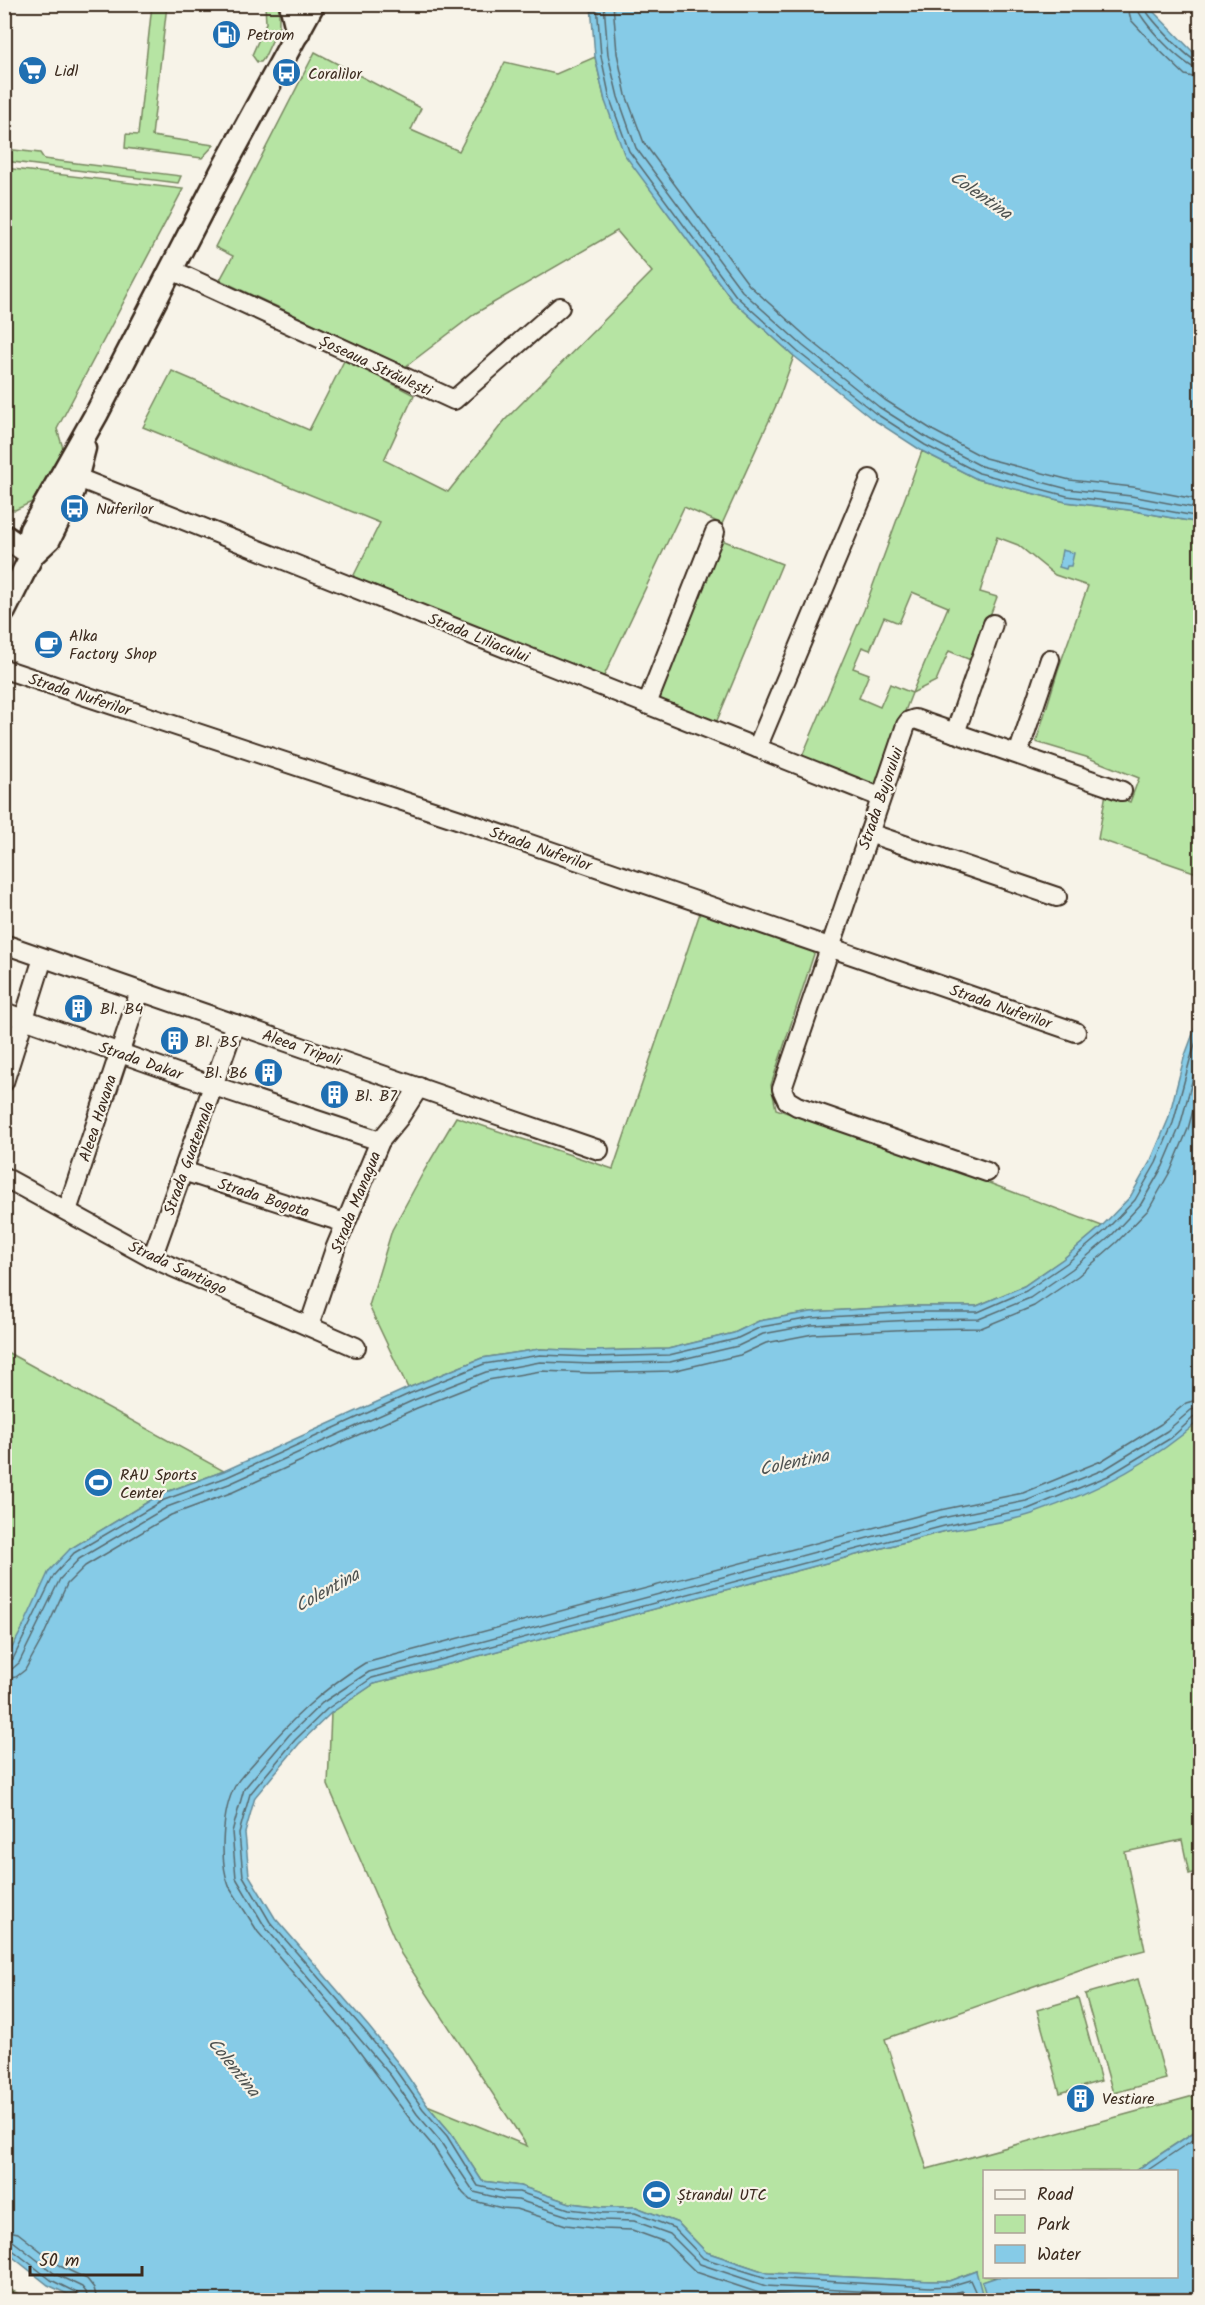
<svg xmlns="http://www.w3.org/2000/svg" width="1205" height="2305" font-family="Kalam,sans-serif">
<rect width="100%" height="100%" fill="#f7f3e8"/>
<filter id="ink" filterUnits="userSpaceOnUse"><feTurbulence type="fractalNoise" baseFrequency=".0167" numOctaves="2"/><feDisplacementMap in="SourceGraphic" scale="12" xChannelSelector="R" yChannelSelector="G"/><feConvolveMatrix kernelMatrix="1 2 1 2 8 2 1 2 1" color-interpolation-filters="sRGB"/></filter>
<g filter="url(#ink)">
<g fill="#b6e4a3" stroke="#788760" stroke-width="1.5" fill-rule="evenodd">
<path d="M152,5H167L152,136L214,145L202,158L125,148L126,134L138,135Z"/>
<path d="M265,5H279V26L264,58L261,62H257L252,55L266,23Z"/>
<path d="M315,52L421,108L411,130L459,151L505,62L556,74L595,57L605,101L662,205L732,300L794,356L778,401L722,524L684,507L602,680L353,577L380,523L143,427L172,371L309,430L345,359L414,395L384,460L448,492L505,420L652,272L617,231L476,313L405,367L220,280L233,256L215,247Z"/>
<path d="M5,149L40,153L44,159L181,176L178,183L5,161Z"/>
<path d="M4,168L183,189L57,429L63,448L32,502L15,510L4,509Z"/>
<path d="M922,451L977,479L1066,502L1129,510L1200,523V866L1197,873L1098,839L1106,793L1130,802L1139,778L1086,757L1036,742L1058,670L1088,586L1055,575L1018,545L997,537L980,592L997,597L973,661L949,651L936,681L912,693L875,789L801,759L864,610ZM912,592L948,607L912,693L890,684L880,707L859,698L869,674L853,668L862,647L870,650L884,617L899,623Z"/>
<path d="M717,538L782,564L716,723L657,698Z"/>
<path d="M700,913L815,951L771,1085L776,1109L976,1178L1102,1226L1063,1259L1024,1286L977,1306H914L811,1312L759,1321L734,1333L668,1349L591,1351L540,1349L482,1358L408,1388L369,1306L392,1230L424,1171L456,1117L613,1169Z"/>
<path d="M5,1351L224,1471L161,1494L70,1549L5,1661Z"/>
<path d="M1200,1419V1871L1189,1874L1182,1840L1125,1852L1145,1950L1110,1959L885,2039L927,2169L1197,2095L1200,2102V2128L1135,2171L984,2172V2276L997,2277L983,2282L995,2292L997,2300H972L976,2271L949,2281H930L768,2273L706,2252L678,2223L636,2207H603L570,2203L520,2186L482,2181L451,2133L427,2105L527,2146L401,1954L328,1785L331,1713L374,1684L946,1531L1030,1514Z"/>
<path d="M1138,1979L1166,2079L1113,2093L1085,1994Z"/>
<path d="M1078,1998L1101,2081L1060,2093L1037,2010Z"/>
<path d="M5,2287L30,2300H5Z"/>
</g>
<g fill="#86cbe7" stroke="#688b97" stroke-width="1.5">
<path d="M591,5H1147L1200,59V523L1129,510L1066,502L977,479L922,451L871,418L794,356L732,300L624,154L605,101L595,57Z"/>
<path d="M1062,550L1074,553L1071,566H1067L1066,569L1059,567Z"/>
<path d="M1200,1015V1420C1152,1463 1093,1493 1032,1514C1005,1523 974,1526 946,1531L374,1684L331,1713L299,1744L255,1797L245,1833L249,1875L275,1918L369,2027L402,2068L427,2105L451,2133L482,2181L520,2186L570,2203L603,2207H636L678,2223L706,2252L768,2273L930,2281H949L976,2271L983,2297L972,2300H80L48,2285L5,2251L4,1687L6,1684L5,1682V1661L22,1629L49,1571L70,1549L161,1494L224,1471L408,1388L482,1358L540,1349L591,1351L668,1349L734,1333L759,1321L811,1312L914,1306H977L1024,1286L1063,1259L1102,1226L1130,1197L1151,1160L1168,1120L1184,1058Z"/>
<path d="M1200,2128V2300H997L994,2292L986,2295L982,2282L997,2277L1176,2276V2172L1135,2171Z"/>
</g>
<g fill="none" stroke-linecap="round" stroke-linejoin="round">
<g stroke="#596a6e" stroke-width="1.5">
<path d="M597,4L601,56L610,99L629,151L736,296L798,352L875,413L925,445L979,473L1067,496L1130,504L1200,517"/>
<path d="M604,4L608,55L618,97L636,148L742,291L803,346L879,407L929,439L981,466L1068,489L1131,496L1200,509"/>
<path d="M613,4L617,53L626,95L644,143L749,285L809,339L885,400L934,431L985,458L1070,480L1133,487L1200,500"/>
<path d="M1127,4L1131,20L1156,47L1185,75L1200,79"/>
<path d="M1136,4C1137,19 1186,69 1200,70"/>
<path d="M1143,4C1145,15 1190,61 1200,63"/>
<path d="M4,1662L13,1659L54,1575L74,1553L164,1500L227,1477L411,1393L484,1364L540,1355L591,1357L669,1355L736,1339L761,1327L811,1318L914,1312H978L1026,1291L1067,1263L1106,1230L1135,1200L1156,1163L1173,1123L1190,1060L1200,1030"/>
<path d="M4,1670L12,1669L19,1663L60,1579L79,1559L167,1507L229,1484L414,1400L486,1372L540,1362L591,1364L670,1362L738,1346L763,1334L812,1325L914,1320L979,1319L1030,1298L1072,1269L1111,1236L1141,1204L1163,1166L1180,1126L1200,1052"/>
<path d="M4,1679L16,1677L25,1670L42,1639L67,1584L85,1566L171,1515L233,1492L417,1408L488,1380L541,1371L590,1373L672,1371L740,1355L766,1343L813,1334L915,1329L981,1328L1034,1306L1078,1276L1117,1242L1149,1209L1171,1170L1188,1129L1200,1085"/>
<path d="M1145,2172L1200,2135"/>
<path d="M4,2230L18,2233L60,2266L87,2279L94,2288L97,2300"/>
<path d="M4,2239L13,2241L55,2274L82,2287L86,2292L88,2300"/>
<path d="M4,2247L10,2248L51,2280L77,2293L80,2300"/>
<path d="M870,2300L762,2294L696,2272L665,2242L632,2230L602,2229L566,2225L516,2209L502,2208L470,2200L463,2193L433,2146L410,2119L352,2042L258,1932L229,1886C219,1861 222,1810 235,1786C240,1776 251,1767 258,1758C291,1720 322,1689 365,1663L940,1510L1023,1493L1101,1461L1161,1424L1186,1403L1200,1399"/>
<path d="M964,2300V2293L962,2291L950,2294L930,2295L766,2286L700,2264L670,2234L634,2221L602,2220L568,2216L518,2200L503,2199L474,2192L440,2141L417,2114L391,2076L265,1927L236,1878L232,1832L244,1789L289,1735L322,1703L369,1672L942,1518L1026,1501L1105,1469L1167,1431L1191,1410L1200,1408"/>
<path d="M971,2300L975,2291L970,2280L950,2286L930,2287L767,2278L703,2258L674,2228L635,2213H603L569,2209L519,2192H505L478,2186L447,2136L423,2109L397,2072L365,2031L270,1922L243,1876L239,1833L250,1794L295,1740L327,1709L372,1678L944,1526L1028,1509L1108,1476L1171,1438L1194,1417L1200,1416"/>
</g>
<defs>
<g id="minor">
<path d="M172,270L454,400L560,307"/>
<path d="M78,478L880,797"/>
<path d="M4,669L457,819L1076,1032"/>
<path d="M647,704L715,532"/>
<path d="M955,733L993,624"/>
<path d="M757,748L870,479"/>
<path d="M1018,754L1050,659"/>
<path d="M869,833L1057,897"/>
<path d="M4,944L599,1150"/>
<path d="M4,1012L214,1086L380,1141"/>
<path d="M4,1082L43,958"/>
<path d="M183,1171L345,1223"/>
<path d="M987,1172L797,1106L787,1100L782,1089L906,725L909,721L915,719L1122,791"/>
<path d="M4,1177L152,1258L356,1347"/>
<path d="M67,1211L140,991"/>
<path d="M152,1258L235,1024"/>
<path d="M309,1326L335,1249L380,1141L399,1118L419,1087"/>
</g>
<g id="tertiary">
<path d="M291,4L298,33"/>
<path d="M4,536L32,555"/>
<path d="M32,555L28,542L31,530L97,413L222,171L313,4"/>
<path d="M4,611L32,555L49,539L73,491L84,448"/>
</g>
</defs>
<use href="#minor" stroke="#3b2a1e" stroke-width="22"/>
<use href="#tertiary" stroke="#3b2a1e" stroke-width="27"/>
<use href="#minor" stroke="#f7f3e8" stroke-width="18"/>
<use href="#tertiary" stroke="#f7f3e8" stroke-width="22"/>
</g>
</g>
<defs>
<symbol id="fuel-disc" viewBox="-11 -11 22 22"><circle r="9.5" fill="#1f6fb2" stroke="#f7f3e8"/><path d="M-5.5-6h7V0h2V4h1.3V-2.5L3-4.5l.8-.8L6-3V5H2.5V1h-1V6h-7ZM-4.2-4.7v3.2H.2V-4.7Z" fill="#fff"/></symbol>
<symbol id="supermarket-disc" viewBox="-11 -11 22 22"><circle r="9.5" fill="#1f6fb2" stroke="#f7f3e8"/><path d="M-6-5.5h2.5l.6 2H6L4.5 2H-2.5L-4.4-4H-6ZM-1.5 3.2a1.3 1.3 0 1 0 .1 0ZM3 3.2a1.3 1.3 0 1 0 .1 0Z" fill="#fff"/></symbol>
<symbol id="bus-disc" viewBox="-11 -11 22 22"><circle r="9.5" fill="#1f6fb2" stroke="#f7f3e8"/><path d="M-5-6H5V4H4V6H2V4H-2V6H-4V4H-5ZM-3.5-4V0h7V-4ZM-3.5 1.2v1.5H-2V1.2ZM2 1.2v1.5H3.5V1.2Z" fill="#fff"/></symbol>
<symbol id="cafe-disc" viewBox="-11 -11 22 22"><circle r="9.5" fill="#1f6fb2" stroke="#f7f3e8"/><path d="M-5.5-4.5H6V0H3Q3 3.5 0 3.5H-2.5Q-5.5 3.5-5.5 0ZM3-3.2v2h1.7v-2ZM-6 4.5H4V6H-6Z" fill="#fff"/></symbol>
<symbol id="building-disc" viewBox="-11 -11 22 22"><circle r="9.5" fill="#1f6fb2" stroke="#f7f3e8"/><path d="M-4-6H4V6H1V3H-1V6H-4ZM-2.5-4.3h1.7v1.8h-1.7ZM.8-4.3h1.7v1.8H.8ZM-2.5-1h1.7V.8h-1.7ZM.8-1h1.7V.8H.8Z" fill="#fff"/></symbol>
<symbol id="stadium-disc" viewBox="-11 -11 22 22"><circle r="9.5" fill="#1f6fb2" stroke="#f7f3e8"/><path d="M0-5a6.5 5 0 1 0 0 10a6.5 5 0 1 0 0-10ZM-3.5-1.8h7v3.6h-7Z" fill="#fff"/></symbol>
</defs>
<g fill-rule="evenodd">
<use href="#fuel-disc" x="210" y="18" width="33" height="33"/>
<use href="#supermarket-disc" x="16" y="54" width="33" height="33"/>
<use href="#bus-disc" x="270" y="56" width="33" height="33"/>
<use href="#bus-disc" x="58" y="492" width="33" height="33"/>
<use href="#cafe-disc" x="32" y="628" width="33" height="33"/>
<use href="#building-disc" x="62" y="992" width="33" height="33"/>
<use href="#building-disc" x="158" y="1024" width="33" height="33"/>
<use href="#building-disc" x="252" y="1056" width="33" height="33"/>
<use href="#building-disc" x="318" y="1078" width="33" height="33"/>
<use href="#stadium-disc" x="82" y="1466" width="33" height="33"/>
<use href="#building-disc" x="1064" y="2082" width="33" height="33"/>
<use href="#stadium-disc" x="640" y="2178" width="33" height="33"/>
</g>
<g text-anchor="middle" stroke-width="4.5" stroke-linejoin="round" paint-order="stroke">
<g font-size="16" fill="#3b2a1e" stroke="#f7f3e8" text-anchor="start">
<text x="247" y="40">Petrom</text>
<text x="54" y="76">Lidl</text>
<text x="308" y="79">Coralilor</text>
<text x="96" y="514">Nuferilor</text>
<text x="69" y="641">Alka<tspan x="69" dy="18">Factory Shop</tspan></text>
<text x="100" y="1014">Bl. B4</text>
<text x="195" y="1047">Bl. B5</text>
<text x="248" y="1078" text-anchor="end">Bl. B6</text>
<text x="355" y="1101">Bl. B7</text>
<text x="120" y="1480">RAU Sports<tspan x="120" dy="18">Center</tspan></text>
<text x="1102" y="2104">Vestiare</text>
<text x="677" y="2200">Ștrandul UTC</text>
</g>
<g font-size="16" fill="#3b2a1e" stroke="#f7f3e8">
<text transform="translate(376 365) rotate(25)" y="6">Șoseaua Străulești</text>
<text transform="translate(479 637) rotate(22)" y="6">Strada Liliacului</text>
<text transform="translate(80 694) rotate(18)" y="6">Strada Nuferilor</text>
<text transform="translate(880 798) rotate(-71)" y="6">Strada Bujorului</text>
<text transform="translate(541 848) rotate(19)" y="6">Strada Nuferilor</text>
<text transform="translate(1001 1006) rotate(19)" y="6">Strada Nuferilor</text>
<text transform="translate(302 1047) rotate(19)" y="6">Aleea Tripoli</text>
<text transform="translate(141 1060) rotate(19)" y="6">Strada Dakar</text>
<text transform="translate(97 1118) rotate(-72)" y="6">Aleea Havana</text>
<text transform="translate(188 1158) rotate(-70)" y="6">Strada Guatemala</text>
<text transform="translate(264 1197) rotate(18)" y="6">Strada Bogota</text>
<text transform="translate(355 1202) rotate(-68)" y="6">Strada Managua</text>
<text transform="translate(178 1267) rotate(25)" y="6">Strada Santiago</text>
</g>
<g font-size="18" font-style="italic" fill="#4e5250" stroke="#f7f3e8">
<text transform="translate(981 195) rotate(35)" y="6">Colentina</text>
<text transform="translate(794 1462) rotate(-12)" y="6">Colentina</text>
<text transform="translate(327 1590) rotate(-29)" y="6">Colentina</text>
<text transform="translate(234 2067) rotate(51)" y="6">Colentina</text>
</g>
</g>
<rect width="1205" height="2305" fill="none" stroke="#f7f3e8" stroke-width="24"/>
<rect x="12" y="12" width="1181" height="2281" fill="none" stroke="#3b2a1e" stroke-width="2" filter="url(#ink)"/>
<rect x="983" y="2170" width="195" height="108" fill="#f7f3e8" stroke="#aca397" stroke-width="1.5"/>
<rect x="995" y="2190" width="30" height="9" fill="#f7f3e8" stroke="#aca397" stroke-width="1.5"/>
<text x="1037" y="2200" font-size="18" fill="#3b2a1e">Road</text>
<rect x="995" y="2215" width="30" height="18" fill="#b6e4a3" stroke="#aca397" stroke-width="1.5"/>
<text x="1037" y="2230" font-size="18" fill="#3b2a1e">Park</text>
<rect x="995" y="2245" width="30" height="18" fill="#86cbe7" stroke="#aca397" stroke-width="1.5"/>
<text x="1037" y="2260" font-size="18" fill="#3b2a1e">Water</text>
<path d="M30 2266v9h112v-9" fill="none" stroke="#3b2a1e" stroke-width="3"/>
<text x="39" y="2266" font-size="18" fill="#3b2a1e" stroke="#f7f3e8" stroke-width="4.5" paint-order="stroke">50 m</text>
</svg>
